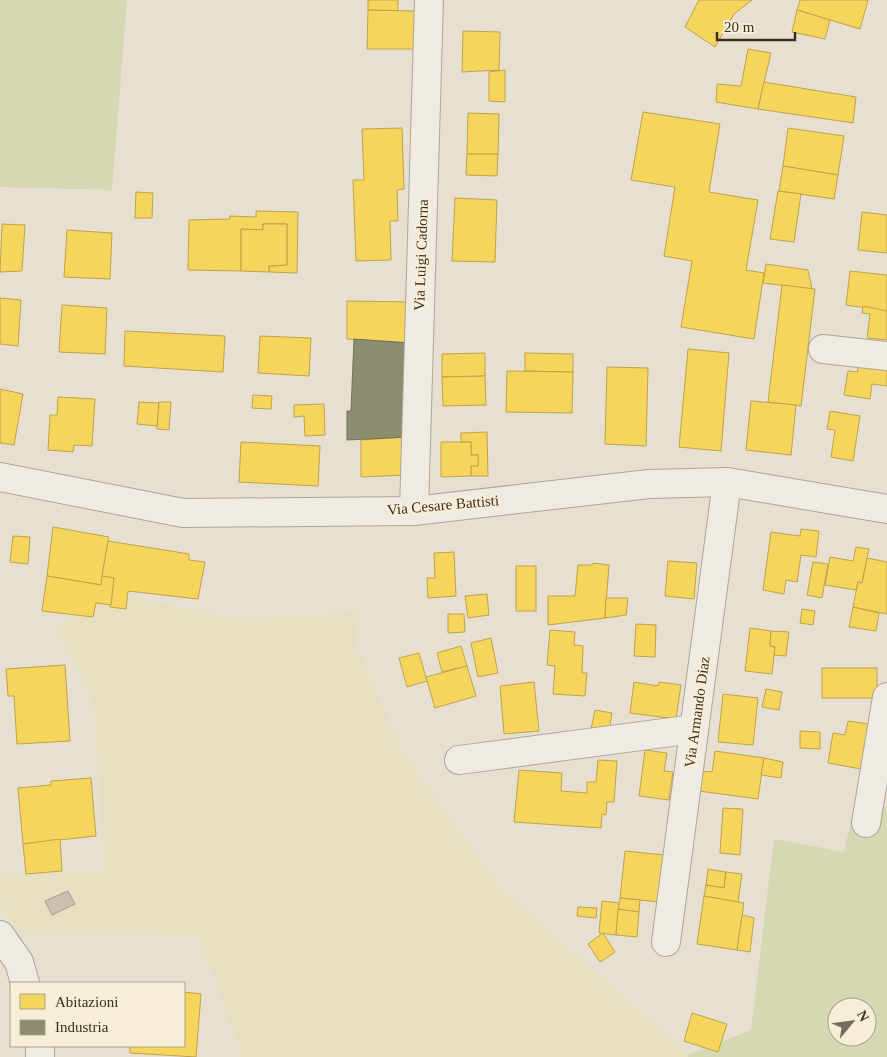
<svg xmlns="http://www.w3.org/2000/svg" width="887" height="1057" font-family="Georgia,serif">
<rect width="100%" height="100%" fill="#e7e0d1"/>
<path fill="#e6dfc2" d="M99,592L239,618L359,612L355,642L403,751L501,888L689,1054L688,1057H240V1049L198,936L17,933L0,907V874L105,871L93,699L57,628Z"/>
<g fill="#d6d7b3" fill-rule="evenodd">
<path d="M0,0H127L112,190L0,187Z"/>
<path d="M855,803L887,807V1057H688L689,1054L751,1030L774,839L844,852ZM837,1007H867V1037H837Z"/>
</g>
<g fill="#f6d55c" stroke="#bea34a">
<path d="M368,0H398V11L368,10Z"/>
<path d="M699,0H752L734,14L715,47L685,27Z"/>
<path d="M800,0H868L860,29L797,10Z"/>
<path d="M368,10L416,11V49H367Z"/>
<path d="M797,10L830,20L825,39L792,32Z"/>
<path d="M463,31L500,32L499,70L462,72Z"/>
<path d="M748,49L771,53L758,109L716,102L717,84L741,86Z"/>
<path d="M505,70V102L489,101V72Z"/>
<path d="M764,82L856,97L853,123L758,109Z"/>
<path d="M643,112L720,124L709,192L758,200L746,270L764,273L754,339L681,327L692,261L664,256L675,187L631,180Z"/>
<path d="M468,113L499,114L498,154H467Z"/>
<path d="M402,128L404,189L397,190L398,221H390L391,260L356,261L353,180H364L362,129Z"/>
<path d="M788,128L844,136L838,175L783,166Z"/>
<path d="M467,154H498L497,176L466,175Z"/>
<path d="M783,166L838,175L834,199L779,191Z"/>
<path d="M778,191L801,194L794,242L770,239Z"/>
<path d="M136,192L153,193L152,218H135Z"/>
<path d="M455,198L497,200L495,262L452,261Z"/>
<path d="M256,211L298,212L297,273L269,272V266L287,265V224H263V230L241,229V271L188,270L189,220L230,219V216L256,217Z"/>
<path d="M862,212L887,215V253L858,250Z"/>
<path d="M2,224L25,225L22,271L0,272Z"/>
<path d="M263,224H287V265L269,266V272L241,271V229L263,230Z"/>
<path d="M67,230L112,233L110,279L64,277Z"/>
<path d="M766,264L808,270L812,289L763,283Z"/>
<path d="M850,271L887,275V311L846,305Z"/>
<path d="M782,285L815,289L801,406L768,402Z"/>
<path d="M0,298L21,300L18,346L0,344Z"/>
<path d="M347,301L412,302L410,343L347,339Z"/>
<path d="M62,305L107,308L105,354L59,352Z"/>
<path d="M863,306L887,311V340L867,338L870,314L862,313Z"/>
<path d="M125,331L225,336L223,372L124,366Z"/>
<path d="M260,336L311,338L309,376L258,373Z"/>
<path d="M688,349L729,353L721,451L679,447Z"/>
<path d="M485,353V376L442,377V354Z"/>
<path d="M525,353L573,354V372L525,371Z"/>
<path d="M857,364L887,367V386L872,384L870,399L844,395L848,371L858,372Z"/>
<path d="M607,367L648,368L646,446L605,444Z"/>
<path d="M507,371L573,372L572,413L506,412Z"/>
<path d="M485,376L486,405L443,406L442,377Z"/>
<path d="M0,389L23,394L14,445L0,443Z"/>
<path d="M253,395L272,396L271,409L252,408Z"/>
<path d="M58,397L95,399L92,446L74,445L73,452L48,450L50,415H57Z"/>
<path d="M751,401L796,405L791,455L746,450Z"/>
<path d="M139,402L159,403L157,426L137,424Z"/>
<path d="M159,402H171L169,430L157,429Z"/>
<path d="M324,404L325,435L305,436L304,416L294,417V405Z"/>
<path d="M830,411L860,416L853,461L831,457L835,430L827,429Z"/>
<path d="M487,432L488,476H471V466H478V455H471V442H461V433Z"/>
<path d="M407,437L406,475L361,477V440Z"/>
<path d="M241,442L320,446L318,486L239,482Z"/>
<path d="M441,442H471V455H478V466H471V476L441,477Z"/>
<path d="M53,527L109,537L101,585L47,576Z"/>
<path d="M801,529L819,531L816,557L801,555L797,582L786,580L784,594L763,590L771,532L800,536Z"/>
<path d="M13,536L30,537L28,564L10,562Z"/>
<path d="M108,541L189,554V560L205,562L198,599L128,591L126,609L110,607L114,578L102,576Z"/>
<path d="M856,547L869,549L862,583L858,582L856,590L825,585L830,557L853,561Z"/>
<path d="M454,552L456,596L428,598L427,578H435L434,553Z"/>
<path d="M867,558L887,562V614L853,607L858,582L862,583Z"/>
<path d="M668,561L697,563L694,599L665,596Z"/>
<path d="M813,562L828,564L822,598L807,595Z"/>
<path d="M593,563L609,565L605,618L548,625V596H575L578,565H592Z"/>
<rect x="516" y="566" width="20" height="45"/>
<path d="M47,576L101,585L102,576L114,578L111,605L96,603L93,617L42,611Z"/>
<path d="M487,594L489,615L468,618L465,596Z"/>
<path d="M606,598H628L626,615L605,618Z"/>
<path d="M853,607L879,613L876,631L849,627Z"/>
<path d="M802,609L815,611L813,625L800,623Z"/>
<path d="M448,614H464L465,632L448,633Z"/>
<path d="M636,624L656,625L655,657L634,656Z"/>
<path d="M750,628L771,631L770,646L775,647L772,674L745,671Z"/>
<path d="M550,630L575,632L574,645L583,646L582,673H587L585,696L553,694L555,666L547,665Z"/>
<path d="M771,631L789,632L786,656L774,655L775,647L770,646Z"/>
<path d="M491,638L498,673L478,677L471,643Z"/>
<path d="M461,646L467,666L442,672L437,653Z"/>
<path d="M419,653L427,681L407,687L399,658Z"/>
<path d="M65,665L70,741L17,744L14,696H8L6,669Z"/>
<path d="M467,666L476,696L435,708L426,677Z"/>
<rect x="822" y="668" width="55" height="30"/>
<path d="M534,682L539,731L504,734L500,686Z"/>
<path d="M634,682L658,686L659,682L681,685L676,719L630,713Z"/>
<path d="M766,689L782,692L779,710L762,707Z"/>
<path d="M723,694L758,698L753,745L718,742Z"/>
<path d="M595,710L612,713L609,732L591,729Z"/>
<path d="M848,721L868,724L861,769L828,763L833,733L845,735Z"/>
<path d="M800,731L820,732V749L800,748Z"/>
<path d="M645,750L667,753L664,771L673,772L669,800L639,796Z"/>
<path d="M715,751L764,758L758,799L699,791L702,771L712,772Z"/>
<path d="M764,758L783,762L781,778L761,775Z"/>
<path d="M598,760L617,761L614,802H607L606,815L602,814L601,828L514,822L519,770L562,773L561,791L587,793V782H596Z"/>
<path d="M91,778L96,836L23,844L18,788L51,785V781Z"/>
<path d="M723,808L743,809L740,855L720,853Z"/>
<path d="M60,839L62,871L26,874L23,844Z"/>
<path d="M625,851L664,855L659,902L620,898Z"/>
<path d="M708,869L726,872L724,888L706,885Z"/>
<path d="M726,872L742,874L738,902L704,896L706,885L724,888Z"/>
<path d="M704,896L744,903L737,950L697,944Z"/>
<path d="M620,898L640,900L639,912L618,909Z"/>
<path d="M602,901L619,903L616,935L599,933Z"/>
<path d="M578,907L597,908L596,918L577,916Z"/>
<path d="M618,909L639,912L637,937L616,935Z"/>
<path d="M742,915L754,918L750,952L737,950Z"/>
<path d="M603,933L615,952L600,962L588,944Z"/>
<path d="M184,992L201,994L196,1057L130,1053V1046H184Z"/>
<path d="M692,1013L727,1024L718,1052L684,1041Z"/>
</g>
<path fill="#8c8c6e" stroke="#747057" d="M354,339L410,343L407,437L347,440V411H351Z"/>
<path fill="#cbbfb2" stroke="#a89c90" d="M68,891L75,904L52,915L45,901Z"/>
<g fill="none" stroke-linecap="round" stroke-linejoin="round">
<defs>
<g id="minor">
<path d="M823,349L887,356"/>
<path d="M0,477L183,513L414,511L649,484L727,482L887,509"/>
<path d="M414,511L429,0"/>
<path d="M459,760L694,729"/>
<path d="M866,823L887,697"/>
<path d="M0,935L19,962L25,983"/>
<path d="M666,942L727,482"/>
<path d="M40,1046V1057"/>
</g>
</defs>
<use href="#minor" stroke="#ada599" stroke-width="30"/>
<use href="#minor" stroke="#efebe3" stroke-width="28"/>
</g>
<g text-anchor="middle" stroke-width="5" stroke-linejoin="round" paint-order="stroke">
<g font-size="15" fill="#3d2e20" stroke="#f7eed8">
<text transform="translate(421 255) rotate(-88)" y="5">Via Luigi Cadorna</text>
<text transform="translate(443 505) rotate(-5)" y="5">Via Cesare Battisti</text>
<text transform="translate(697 712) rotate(-82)" y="5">Via Armando Diaz</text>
</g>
</g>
<rect x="10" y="982" width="175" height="65" fill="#f7eed8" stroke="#ada18e"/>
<rect x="20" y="994" width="25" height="15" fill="#f6d55c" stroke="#ada18e"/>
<text x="55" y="1007" font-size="15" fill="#3d2e20">Abitazioni</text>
<rect x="20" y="1020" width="25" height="15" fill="#8c8c6e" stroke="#ada18e"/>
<text x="55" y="1032" font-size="15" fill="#3d2e20">Industria</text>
<g transform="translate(852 1022) rotate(61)"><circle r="24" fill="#f7eed8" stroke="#ada18e"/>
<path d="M0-4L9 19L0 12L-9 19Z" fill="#786c5e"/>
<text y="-8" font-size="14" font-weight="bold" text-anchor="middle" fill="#3d2e20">N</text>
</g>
<path d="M717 32v8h78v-8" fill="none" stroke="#3d2e20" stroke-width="2.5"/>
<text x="724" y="32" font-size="15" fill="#3d2e20" stroke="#f7eed8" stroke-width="4" paint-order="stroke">20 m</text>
</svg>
